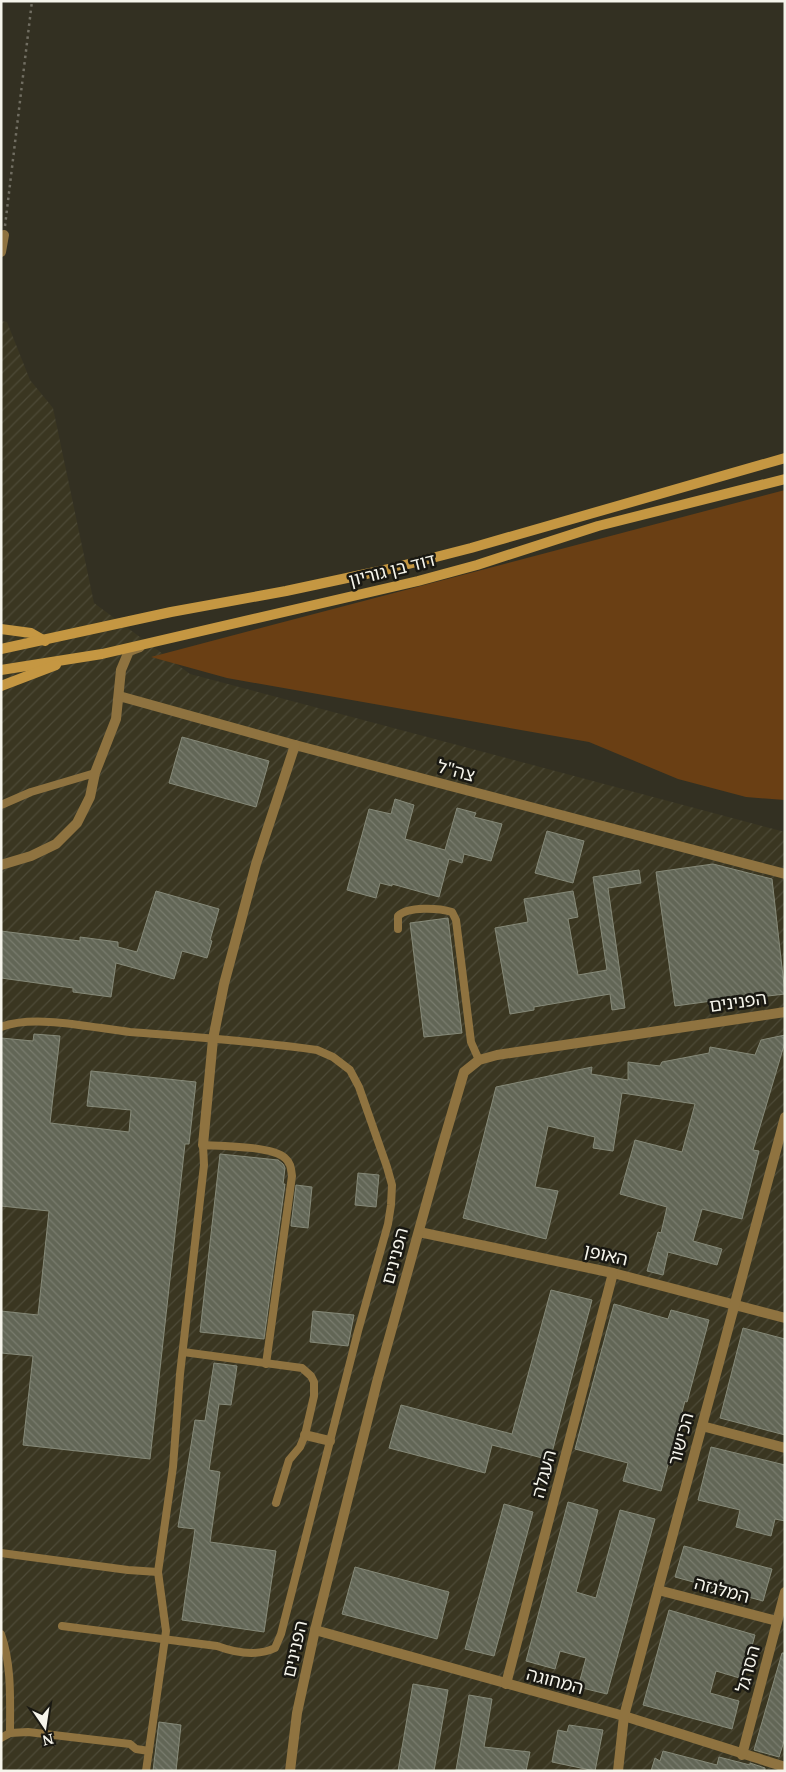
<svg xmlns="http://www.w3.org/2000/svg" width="786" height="1772" font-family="'Noto Serif','Noto Sans Hebrew',serif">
<defs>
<pattern id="industrial-furrows" width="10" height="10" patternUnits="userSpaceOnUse" patternTransform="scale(1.25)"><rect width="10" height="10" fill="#3a3621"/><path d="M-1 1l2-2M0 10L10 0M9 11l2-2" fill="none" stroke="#4d4a37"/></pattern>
<pattern id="building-back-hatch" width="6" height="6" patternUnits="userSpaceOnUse" patternTransform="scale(1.25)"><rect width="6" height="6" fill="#626656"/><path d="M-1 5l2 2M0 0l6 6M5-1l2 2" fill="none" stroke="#797c6e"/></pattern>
</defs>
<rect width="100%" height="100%" fill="#333022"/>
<path fill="url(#industrial-furrows)" d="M1,321L7,322L30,380L53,408L94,603L190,674L785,832V1771H1Z"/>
<path fill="#6a3f14" d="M785,490V800L746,797L678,779L589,742L227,678L151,657Z"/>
<g fill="url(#building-back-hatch)" stroke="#868a79">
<path d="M182,737L269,761L256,807L169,783Z"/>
<path d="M395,799L414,805L405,839L445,850L457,808L476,813L474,817L502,824L491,861L464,854L462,863L449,859L439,897L392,884V886L380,883L376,898L347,890L369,809L391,814Z"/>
<path d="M547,831L584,841L573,883L535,873Z"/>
<path d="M713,864L772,879L785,994L734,1000V998L675,1006L656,872Z"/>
<path d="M639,870L641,883L608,888L625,1008L612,1010L610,994L534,1007V1010L510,1014L495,928L528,922L524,899L573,891L578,917L568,919L578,975L607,970L593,877Z"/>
<path d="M156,891L219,909L210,940L212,941L207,958L182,951L174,979L116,963L111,997L73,992V988L1,978V931L80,941V937L118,942V947L137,952Z"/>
<path d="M448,918L462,1033L424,1037L410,923Z"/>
<path d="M34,1034L60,1036L50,1123L129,1132L131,1110L87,1106L91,1071L196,1082L189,1144H185L150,1459L23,1445L33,1356L1,1353V1311L38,1315L49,1211L1,1206V1038L33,1041Z"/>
<path d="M785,1035V1042L753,1150L759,1151L742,1219L702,1209L693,1241L722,1249L717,1265L668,1252L663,1275L647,1271L658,1232L661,1233L667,1207L620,1194L635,1140L682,1152L695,1104L622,1093L613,1151L593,1148L595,1137L548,1126L535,1187L558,1191L546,1239L463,1218L496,1087L592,1067L591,1074L628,1080V1062L660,1066L662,1062L709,1053L710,1047L755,1055L761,1040Z"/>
<path d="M220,1154L278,1160L283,1164L285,1168L283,1184H285L264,1339L200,1332Z"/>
<path d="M358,1173L379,1175L376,1207L355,1205Z"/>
<path d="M296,1185L312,1187L308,1228L291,1226Z"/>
<path d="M551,1290L592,1300L550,1460L492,1445L485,1473L389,1448L401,1405L512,1434Z"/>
<path d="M614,1304L668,1319L671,1310L709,1320L687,1402L685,1401L661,1491L623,1481L628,1463L575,1449Z"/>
<path d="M313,1311L354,1315L348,1346L310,1342Z"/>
<path d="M743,1328L785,1339V1435L720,1418Z"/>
<path d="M214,1363L237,1366L231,1405L219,1404L209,1470L220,1472L210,1542L276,1551L264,1632L182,1620L195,1529L178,1527L195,1420L205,1421Z"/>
<path d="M711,1447L785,1465V1521L775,1519L771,1536L736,1527L740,1510L698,1500Z"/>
<path d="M568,1502L598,1510L576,1592L596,1598L620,1510L655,1519L607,1694L578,1687L586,1658L560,1651L555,1669L526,1661Z"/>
<path d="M504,1504L533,1512L494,1656L465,1649Z"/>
<path d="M684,1546L772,1569L763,1601L675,1577Z"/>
<path d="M355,1567L449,1592L437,1639L342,1614Z"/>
<path d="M669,1610L755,1635L743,1679L716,1671L710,1693L739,1701L732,1729L643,1705Z"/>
<path d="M782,1653H785V1738L779,1757L754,1750Z"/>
<path d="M413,1684L448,1690L434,1771H398Z"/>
<path d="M469,1695L492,1699L484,1747L530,1752L526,1771L456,1770Z"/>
<path d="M159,1722L181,1725L176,1771H153Z"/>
<path d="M569,1725L603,1730L595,1771L552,1762L558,1730L567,1732Z"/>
<path d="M663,1751L717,1765L719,1757L750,1765V1763L765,1768V1771H651L655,1758L660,1761Z"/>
</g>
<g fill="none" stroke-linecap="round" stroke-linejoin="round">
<path stroke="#716e62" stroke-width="2.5" stroke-dasharray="2.5 4" stroke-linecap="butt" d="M5,226L32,1"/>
<g stroke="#8f7340" stroke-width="8">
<path d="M1,805L31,792L95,773"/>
<path d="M398,929V916C408,906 439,908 452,912L456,920L471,1042L479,1060"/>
<path d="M1,1027C35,1014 94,1028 130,1032C192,1037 255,1041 317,1050L333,1057L350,1070L359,1087L387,1167L392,1185L391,1205L388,1224L358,1331L281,1634L275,1648C256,1657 236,1653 217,1646L62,1626"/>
<path d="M183,1352L302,1368L311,1376L314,1382V1396L305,1435L300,1447L289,1460L276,1503"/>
<path d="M1,1553L128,1570L158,1572"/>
<path d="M1,1634C12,1666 10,1700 10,1733"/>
<path d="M1,1738L10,1733L28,1732L130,1744L136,1749L149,1751"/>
<path d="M146,1771L166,1631L158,1572L173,1467L180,1374L204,1165L203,1145C222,1146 272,1146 285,1158C291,1163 291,1169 292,1176L266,1364"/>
</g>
<g stroke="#8f7340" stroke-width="10">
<path d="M1,252L4,235"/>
<path d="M119,696L295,745L785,874"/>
<path d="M1,865L31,856L56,844L77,823L90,797L95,773L116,719L121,670L129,651L140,647"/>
<path d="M203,1145L213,1039L224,984L256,864L295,745"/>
<path d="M419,1232L613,1273L785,1318"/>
<path d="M702,1426L785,1448"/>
<path d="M305,1435L330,1441"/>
<path d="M658,1590L777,1621"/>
<path d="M315,1630L624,1716L785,1767"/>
<path d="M506,1684L613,1273"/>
<path d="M742,1755L785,1592"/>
<path d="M618,1771L624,1716L785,1117"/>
</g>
<path stroke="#8f7340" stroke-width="10" d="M290,1771L297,1713L315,1630L377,1382L442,1147L464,1072L479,1060L497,1055L785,1012"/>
<g stroke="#c59742" stroke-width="10">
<path d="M1,629L31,633L45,641"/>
<path d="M1,649L171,612L286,591L389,569L471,548L785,458"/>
<path d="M1,670L102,654L418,581L477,565L598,526L785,479"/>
<path d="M1,686L56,665"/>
</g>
</g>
<g text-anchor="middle" stroke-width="5" stroke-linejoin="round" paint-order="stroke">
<g font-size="18" fill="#f5f4eb" stroke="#191812">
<text transform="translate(392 570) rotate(-14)" y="6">דוד בן גוריון</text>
<text transform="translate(456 771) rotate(15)" y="6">צה"ל</text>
<text transform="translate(738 1002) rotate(-8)" y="6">הפנינים</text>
<text transform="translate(606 1255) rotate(13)" y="6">האופן</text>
<text transform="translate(395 1256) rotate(-75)" y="6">הפנינים</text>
<text transform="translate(681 1439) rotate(-75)" y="6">הכישור</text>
<text transform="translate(544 1474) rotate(-75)" y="6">העגלה</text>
<text transform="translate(722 1590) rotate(15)" y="6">המלגזה</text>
<text transform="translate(295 1649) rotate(-77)" y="6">הפנינים</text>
<text transform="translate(748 1669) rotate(-75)" y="6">הסרגל</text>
<text transform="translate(555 1681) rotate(15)" y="6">המחוגה</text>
</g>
</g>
<rect width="786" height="1772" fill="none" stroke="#f5f4eb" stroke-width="5"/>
<g transform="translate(45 1727) rotate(167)" stroke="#191812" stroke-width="4" paint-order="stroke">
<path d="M0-4L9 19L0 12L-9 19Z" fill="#f5f4eb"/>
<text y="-8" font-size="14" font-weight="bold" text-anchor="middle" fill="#f5f4eb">N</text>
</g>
</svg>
